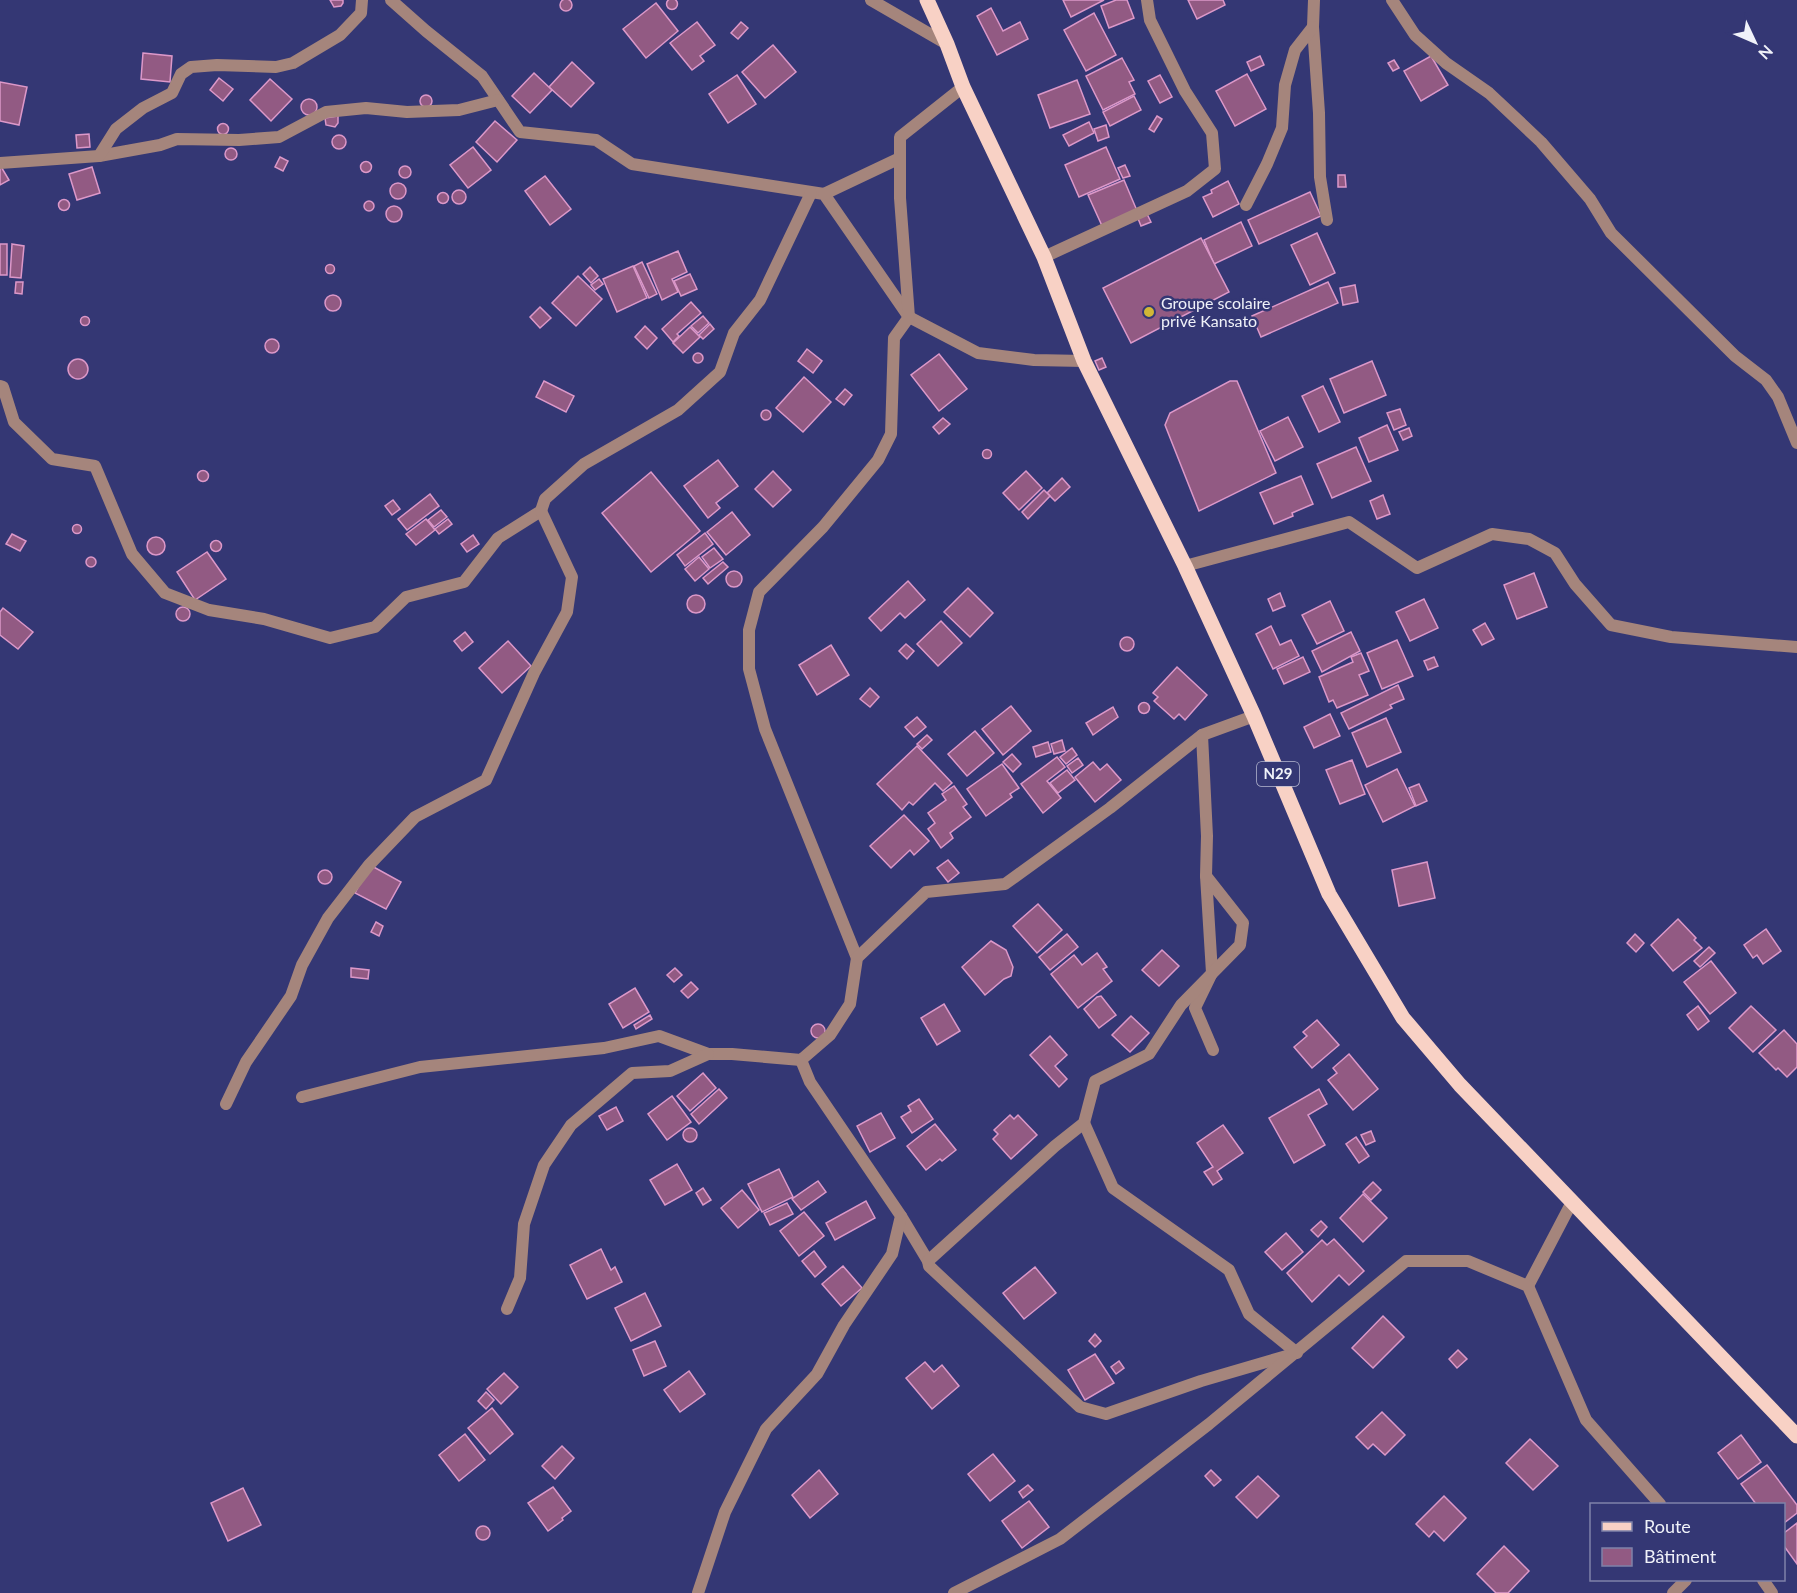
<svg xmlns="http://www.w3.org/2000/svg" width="1797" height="1593" font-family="Lato,sans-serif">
<rect width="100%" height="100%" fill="#343774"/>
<g fill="#925a83" stroke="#dc98c9" stroke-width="1.5">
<circle cx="672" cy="4" r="5.5"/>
<circle cx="566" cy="5" r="6"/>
<path d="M330,0H343V3L341,6L334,7Z"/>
<path d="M1063,0H1104L1071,17Z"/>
<path d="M1116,0H1127L1134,18L1109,28L1101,6Z"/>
<path d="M1188,0H1223L1225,5L1197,19Z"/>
<path d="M656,3L678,31L646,58L623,29Z"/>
<path d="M991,8L1003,31L1020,22L1028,39L997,55L977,16Z"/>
<path d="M1094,13L1116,55L1086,71L1064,30Z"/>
<path d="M697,22L715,45L700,56L704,61L692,70L670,43Z"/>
<path d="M741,22L748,28L738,39L731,33Z"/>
<path d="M773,45L796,72L765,98L742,72Z"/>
<path d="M143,53L172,56L170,82L141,79Z"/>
<path d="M1260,56L1264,65L1251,71L1247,62Z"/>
<path d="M1431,56L1448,85L1421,101L1404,71Z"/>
<path d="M1122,58L1134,80L1129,82L1135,94L1103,110L1086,76Z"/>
<path d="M1394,60L1399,68L1393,71L1388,63Z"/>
<path d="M572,62L594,83L571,107L549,87Z"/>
<path d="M534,73L552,90L530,113L512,96Z"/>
<path d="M1247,74L1266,109L1235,126L1216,91Z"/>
<path d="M737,75L756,104L728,123L709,94Z"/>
<path d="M1160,75L1172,97L1160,103L1148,81Z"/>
<path d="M219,78L233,89L223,101L210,90Z"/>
<path d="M270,79L292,99L271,121L250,100Z"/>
<path d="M1077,80L1090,114L1050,128L1038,95Z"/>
<path d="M0,82L27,87L19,125L0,121Z"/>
<circle cx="426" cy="101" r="6"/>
<path d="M1134,96L1141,110L1110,126L1103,112Z"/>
<circle cx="309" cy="107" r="8"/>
<path d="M338,116V123L335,127L326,125L325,118Z"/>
<path d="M1157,116L1162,119L1154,132L1149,129Z"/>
<path d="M495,121L517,140L497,162L476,142Z"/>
<path d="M1089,122L1094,133L1069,146L1063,135Z"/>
<circle cx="223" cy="129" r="5.5"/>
<path d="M1106,125L1109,137L1098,141L1094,129Z"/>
<path d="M89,134L90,147L77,148L76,135Z"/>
<circle cx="339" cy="142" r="7"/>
<path d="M473,147L491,170L468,188L450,165Z"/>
<path d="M1106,147L1120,179L1079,197L1065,165Z"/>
<circle cx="231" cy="154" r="6"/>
<path d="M280,157L288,161L283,171L275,167Z"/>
<circle cx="366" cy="167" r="5.5"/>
<path d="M0,165L9,180L0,185Z"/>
<path d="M1125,165L1130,176L1123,178L1118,168Z"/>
<circle cx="405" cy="172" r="6"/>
<path d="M92,167L100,193L77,200L69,174Z"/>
<path d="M1338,175H1345L1346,187H1338Z"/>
<path d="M545,176L571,209L550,225L525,191Z"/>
<path d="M1124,180L1138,213L1103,228L1088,195Z"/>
<path d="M1228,181L1239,204L1213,217L1203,197L1212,193L1211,190Z"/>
<circle cx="398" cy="191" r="8"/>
<circle cx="459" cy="197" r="7"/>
<path d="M1310,192L1321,216L1259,244L1248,220Z"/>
<circle cx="443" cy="198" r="5.5"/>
<circle cx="64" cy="205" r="5.5"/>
<circle cx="369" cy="206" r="5"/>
<circle cx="394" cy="214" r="8"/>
<path d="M1146,212L1151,222L1141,226L1137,216Z"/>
<path d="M1241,222L1252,246L1214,264L1204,240Z"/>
<path d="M1317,233L1335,273L1310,285L1291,245Z"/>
<path d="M1201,238L1229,292L1131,343L1103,288Z"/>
<rect x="0" y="244" width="7" height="31"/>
<path d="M12,244L24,246L21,278L10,277Z"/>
<path d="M678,251L687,272L672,279L678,292L662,300L647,264Z"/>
<path d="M642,262L657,294L649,298L634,266Z"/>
<circle cx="330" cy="269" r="4.5"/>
<path d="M633,266L647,298L617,312L603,279Z"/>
<path d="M590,267L598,276L591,283L583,274Z"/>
<path d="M690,274L697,289L681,296L674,281Z"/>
<path d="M578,276L602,299L576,326L552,303Z"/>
<path d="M599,279L603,284L595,290L591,285Z"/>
<path d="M16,282H23L22,294L15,293Z"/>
<path d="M1328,282L1338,303L1261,337L1252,316Z"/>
<path d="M1355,285L1358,302L1343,305L1340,288Z"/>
<circle cx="333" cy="303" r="8"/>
<path d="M691,302L701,313L677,334L679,336L673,342L662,329Z"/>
<path d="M540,307L551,318L540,328L530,317Z"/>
<path d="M703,316L709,323L698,333L691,326Z"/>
<circle cx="85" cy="321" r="4.5"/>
<path d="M710,324L714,329L703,339L699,335Z"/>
<path d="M645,326L657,338L647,349L635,337Z"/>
<path d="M690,327L700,337L683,353L673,343Z"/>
<circle cx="272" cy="346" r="7"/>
<path d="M807,349L822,361L813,373L798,361Z"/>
<circle cx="698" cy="358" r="5"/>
<path d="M939,354L967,389L939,411L911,375Z"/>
<path d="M1102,358L1106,367L1099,370L1095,361Z"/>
<circle cx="78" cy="369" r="10"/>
<path d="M1372,361L1386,395L1344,413L1330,379Z"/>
<path d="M804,377L831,402L803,432L776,408Z"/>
<path d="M544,381L574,396L566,412L536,397Z"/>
<path d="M1230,381H1237L1276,473L1199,511L1165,425L1170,413Z"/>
<path d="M1323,386L1340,422L1319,432L1302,396Z"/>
<path d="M845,389L852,395L844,405L836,399Z"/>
<path d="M1400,409L1406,425L1394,430L1387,413Z"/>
<circle cx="766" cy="415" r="5"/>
<path d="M1288,417L1303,447L1275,461L1260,431Z"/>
<path d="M943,418L950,424L939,434L933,427Z"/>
<path d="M1387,425L1398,450L1369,462L1359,438Z"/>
<path d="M1409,428L1412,436L1403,440L1399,432Z"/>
<path d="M1356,447L1371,481L1332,498L1317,464Z"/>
<circle cx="987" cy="454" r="4.5"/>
<path d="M718,460L738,486L716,503L720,508L708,518L684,486Z"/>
<circle cx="203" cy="476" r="5.5"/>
<path d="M773,471L791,490L773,507L755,489Z"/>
<path d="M1026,471L1042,488L1019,510L1003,493Z"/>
<path d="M651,472L700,531L651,572L602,513Z"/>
<path d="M1301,476L1313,504L1292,513L1293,516L1274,524L1260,493Z"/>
<path d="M1062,478L1070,487L1055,501L1047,493Z"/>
<path d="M1044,490L1050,496L1028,519L1022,512Z"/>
<path d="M430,494L439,506L407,530L398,519Z"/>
<path d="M1383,495L1390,514L1377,519L1370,501Z"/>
<path d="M393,500L400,509L392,515L385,506Z"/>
<path d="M441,510L447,517L434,527L428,520Z"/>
<path d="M732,512L750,535L726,555L707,532Z"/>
<path d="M426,519L435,530L416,545L406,534Z"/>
<path d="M448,519L452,524L439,534L435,529Z"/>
<circle cx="77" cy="529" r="4.5"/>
<path d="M705,533L713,544L685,566L677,555Z"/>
<path d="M12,534L26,541L20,551L6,544Z"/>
<path d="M473,535L479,544L467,552L461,544Z"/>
<circle cx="156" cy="546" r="9"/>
<circle cx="216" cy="546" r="5.5"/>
<path d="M714,548L723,559L710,568L702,557Z"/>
<path d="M207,552L226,579L195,600L177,572Z"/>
<path d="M699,557L709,569L695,581L685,569Z"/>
<circle cx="91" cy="562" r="5"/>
<path d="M723,562L728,567L708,584L703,578Z"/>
<circle cx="734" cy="579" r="8"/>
<path d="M1534,573L1547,607L1517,619L1504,585Z"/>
<path d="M908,581L925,600L905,618L900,613L881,631L869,618Z"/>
<path d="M968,588L993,613L970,637L944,612Z"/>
<path d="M1280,593L1285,606L1273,611L1268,599Z"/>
<circle cx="696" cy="604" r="9"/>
<path d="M1424,599L1438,628L1410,641L1396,612Z"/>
<path d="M1330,601L1344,631L1317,644L1302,615Z"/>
<circle cx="183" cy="614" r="7"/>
<path d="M3,608L33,632L18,649L0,635V612Z"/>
<path d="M941,621L962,643L938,666L917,644Z"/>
<path d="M1485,623L1494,639L1482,645L1473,630Z"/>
<path d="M1271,626L1280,645L1291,640L1299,656L1273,669L1256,634Z"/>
<path d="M465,632L473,642L462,651L454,641Z"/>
<path d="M1351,632L1360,651L1322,672L1312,651Z"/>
<circle cx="1127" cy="644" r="7"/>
<path d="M1397,640L1413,676L1382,689L1367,653Z"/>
<path d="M508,641L531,666L502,693L479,668Z"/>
<path d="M906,644L914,651L907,659L899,651Z"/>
<path d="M831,645L849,675L817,695L799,665Z"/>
<path d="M1361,653L1369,671L1359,675L1368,695L1337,708L1333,700L1329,702L1319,677L1353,662L1351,657Z"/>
<path d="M1303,657L1310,672L1284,684L1277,669Z"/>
<path d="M1434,657L1438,666L1428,670L1424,661Z"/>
<path d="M1177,667L1207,695L1185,720L1179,714L1174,719L1154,701L1158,697L1153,693Z"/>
<path d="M1398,685L1404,699L1390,705L1392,708L1349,729L1341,713Z"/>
<path d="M870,688L879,697L870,707L860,699Z"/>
<circle cx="1144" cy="708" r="5.5"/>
<path d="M1011,706L1031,731L1003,755L982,729Z"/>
<path d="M1113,707L1118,717L1093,735L1086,723Z"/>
<path d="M1330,714L1340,736L1314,748L1304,727Z"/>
<path d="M917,717L926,727L914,737L905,727Z"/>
<path d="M1386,718L1401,752L1367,767L1352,733Z"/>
<path d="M975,731L994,753L967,776L948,754Z"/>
<path d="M927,735L932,740L922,749L917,744Z"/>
<path d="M1062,740L1065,751L1054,754L1051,744Z"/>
<path d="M1048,742L1051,752L1036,757L1033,747Z"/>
<path d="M917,746L952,783L943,791L935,783L913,805L909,802L902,810L877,784Z"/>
<path d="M1072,748L1077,755L1066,764L1060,757Z"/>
<path d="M1012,754L1021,764L1013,772L1003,762Z"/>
<path d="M1057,757L1065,767L1047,781L1061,798L1043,813L1021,784Z"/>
<path d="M1078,758L1083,765L1072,773L1067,766Z"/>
<path d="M1352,760L1365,794L1340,804L1326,770Z"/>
<path d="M1093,762L1100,770L1107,764L1121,780L1095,802L1075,777Z"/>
<path d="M1002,764L1019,788L1010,794L1012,797L986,816L967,789Z"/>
<path d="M1397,769L1415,806L1383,822L1365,785Z"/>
<path d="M1067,770L1075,780L1058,793L1050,783Z"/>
<path d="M1419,784L1427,801L1416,806L1409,788Z"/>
<path d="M954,786L967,804L963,807L971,817L950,833L953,838L941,848L928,829L935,823L928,813L946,800L942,794Z"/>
<path d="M904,815L929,841L914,855L910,850L891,868L870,846Z"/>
<path d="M948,860L959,873L948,882L937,868Z"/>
<path d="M1427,862L1435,898L1399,906L1392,870Z"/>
<path d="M370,865L401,882L386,909L355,893Z"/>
<circle cx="325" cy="877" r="7"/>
<path d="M1038,904L1062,930L1037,953L1013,926Z"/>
<path d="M1678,919L1696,938L1694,940L1702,948L1673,971L1651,945Z"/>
<path d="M376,922L383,926L379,936L371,932Z"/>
<path d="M1766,929L1781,951L1763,964L1757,955L1753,958L1744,945Z"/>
<path d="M1067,934L1078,947L1050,970L1039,957Z"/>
<path d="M1635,934L1644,943L1636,952L1627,943Z"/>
<path d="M991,941L1006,950L1013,967L1011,976L1004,979L985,995L962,967Z"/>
<path d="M1709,947L1715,953L1700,967L1694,961Z"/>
<path d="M1162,950L1179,966L1159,986L1142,970Z"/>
<path d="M1097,953L1107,967L1103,969L1112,981L1078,1008L1051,974L1074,955L1082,965Z"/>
<path d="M1711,961L1736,993L1710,1014L1684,982Z"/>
<path d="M351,968L369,970L368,979L351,977Z"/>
<path d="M675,968L682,975L674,982L667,975Z"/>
<path d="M691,982L698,989L688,998L681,991Z"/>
<path d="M635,988L649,1012L623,1028L609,1004Z"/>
<path d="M1101,996L1116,1015L1099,1028L1084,1009L1097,997Z"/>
<path d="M944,1004L960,1031L937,1045L921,1018Z"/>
<path d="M1698,1006L1709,1021L1698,1030L1687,1015Z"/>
<path d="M1751,1006L1776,1030L1753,1052L1729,1028Z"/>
<path d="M650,1015L652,1019L636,1029L634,1025Z"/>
<path d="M1131,1016L1149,1033L1130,1052L1112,1035Z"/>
<path d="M1317,1020L1339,1045L1312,1068L1294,1047L1307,1036L1303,1032Z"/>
<circle cx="818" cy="1031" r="7"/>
<path d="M1784,1030L1797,1044V1067L1787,1077L1778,1068L1776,1070L1759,1053Z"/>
<path d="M1050,1036L1067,1055L1055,1066L1067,1079L1059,1087L1030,1055Z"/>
<path d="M1349,1054L1378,1089L1353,1110L1328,1080L1337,1073L1333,1068Z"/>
<path d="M703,1073L716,1088L690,1111L677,1096Z"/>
<path d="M719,1089L727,1098L699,1124L691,1114Z"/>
<path d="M1319,1089L1327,1104L1308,1115L1325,1145L1294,1163L1269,1118Z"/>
<path d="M672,1096L691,1122L667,1140L648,1114Z"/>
<path d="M919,1099L933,1119L912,1133L901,1117L911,1111L908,1106Z"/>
<path d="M616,1107L623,1121L607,1130L599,1116Z"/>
<path d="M881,1113L895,1138L870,1152L857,1126Z"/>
<path d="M1010,1115L1014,1119L1018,1115L1037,1135L1011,1159L993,1139L998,1134L994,1130Z"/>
<path d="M935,1124L956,1150L942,1161L940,1159L926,1170L907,1146Z"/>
<path d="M1223,1125L1243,1153L1217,1171L1222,1179L1213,1185L1204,1172L1213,1167L1197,1143Z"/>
<circle cx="690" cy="1135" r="7"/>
<path d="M1371,1131L1375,1141L1366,1145L1361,1135Z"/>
<path d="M1356,1137L1369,1156L1359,1163L1346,1144Z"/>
<path d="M677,1164L692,1190L665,1205L650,1180Z"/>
<path d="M779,1169L793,1197L762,1212L748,1184Z"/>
<path d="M818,1181L826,1192L801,1210L792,1199Z"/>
<path d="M1373,1182L1381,1190L1371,1200L1363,1192Z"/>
<path d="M703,1188L711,1200L703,1205L696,1193Z"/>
<path d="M742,1190L759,1210L738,1228L721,1208Z"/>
<path d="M1363,1194L1387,1218L1363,1242L1340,1218Z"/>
<path d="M866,1201L875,1218L835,1240L826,1223Z"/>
<path d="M787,1203L793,1214L770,1225L764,1213Z"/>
<path d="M804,1212L824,1236L799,1256L780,1231Z"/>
<path d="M1321,1221L1327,1227L1318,1237L1311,1230Z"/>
<path d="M1286,1233L1303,1252L1282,1270L1265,1252Z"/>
<path d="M1334,1239L1364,1271L1349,1285L1339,1275L1312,1302L1287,1273L1322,1240L1327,1245Z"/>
<path d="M601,1249L611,1270L615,1267L622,1282L587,1299L570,1265Z"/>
<path d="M814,1251L826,1267L815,1277L802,1261Z"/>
<path d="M843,1266L862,1288L841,1306L822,1284Z"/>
<path d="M1035,1267L1056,1293L1024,1319L1003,1293Z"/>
<path d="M645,1293L661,1326L631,1341L615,1308Z"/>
<path d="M1383,1316L1404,1337L1373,1368L1352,1348Z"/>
<path d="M1095,1334L1101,1341L1095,1347L1089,1341Z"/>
<path d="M655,1341L666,1366L644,1376L633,1350Z"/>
<path d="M1458,1350L1467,1359L1457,1368L1449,1359Z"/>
<path d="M1095,1354L1114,1383L1085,1400L1068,1370Z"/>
<path d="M1119,1361L1124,1368L1116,1374L1111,1367Z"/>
<path d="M925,1362L934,1372L942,1365L959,1386L932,1409L906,1378Z"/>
<path d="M689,1371L705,1394L680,1412L664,1390Z"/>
<path d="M504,1373L518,1387L501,1404L487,1389Z"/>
<path d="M486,1392L494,1400L486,1409L478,1401Z"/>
<path d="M492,1408L513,1434L490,1454L468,1428Z"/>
<path d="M1382,1412L1405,1435L1385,1455L1373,1444L1368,1449L1356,1437Z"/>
<path d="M465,1434L485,1460L459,1481L439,1455Z"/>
<path d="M1741,1435L1761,1462L1738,1479L1718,1453Z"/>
<path d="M1530,1439L1558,1466L1533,1490L1506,1463Z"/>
<path d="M562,1446L574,1458L555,1479L542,1466Z"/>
<path d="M993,1454L1015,1481L990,1501L968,1474Z"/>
<path d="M1767,1465L1797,1505V1513L1784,1523V1504H1756L1741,1484Z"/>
<path d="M819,1470L838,1494L810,1518L792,1495Z"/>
<path d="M1211,1470L1221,1480L1214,1486L1205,1476Z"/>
<path d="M1258,1476L1279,1496L1257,1518L1236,1497Z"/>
<path d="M1028,1485L1033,1490L1023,1498L1019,1492Z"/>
<path d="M553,1487L571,1511L562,1518L563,1520L548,1531L528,1503Z"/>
<path d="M243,1488L261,1525L228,1541L211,1503Z"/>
<path d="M1444,1496L1466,1518L1444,1541L1434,1531L1429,1537L1416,1524Z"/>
<path d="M1029,1501L1049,1527L1022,1548L1002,1521Z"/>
<path d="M1797,1523V1564L1784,1546V1533Z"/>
<circle cx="483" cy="1533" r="7"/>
<path d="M1504,1546L1529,1571L1508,1593H1496L1477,1574Z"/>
</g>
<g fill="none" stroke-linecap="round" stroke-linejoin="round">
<g stroke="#a5857c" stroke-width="12">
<path d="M391,0L426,31L482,76L520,132L596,140L632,164L824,194L909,317L978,353L1034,360L1084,361"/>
<path d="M871,0L947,44"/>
<path d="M1314,0L1313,27L1319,113L1320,177L1327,220"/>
<path d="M1392,0L1415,35L1446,63L1489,93L1541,142L1590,199L1611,233L1735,356L1766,380L1778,397L1797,443"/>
<path d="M99,156L160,145L177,139L239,140L279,137L326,112L366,108L407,112L459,110L498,100"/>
<path d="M0,163L99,156L116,129L143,108L172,93L181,74L191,67L217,65L276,67L293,63L340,35L361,13L362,0"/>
<path d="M824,194L900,158"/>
<path d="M1246,205L1267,164L1282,128L1285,85L1295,50L1313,27"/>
<path d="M1044,257L1187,191L1215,169L1212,133L1185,91L1150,20L1147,0"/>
<path d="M0,386L3,387L14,422L52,459L95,466L132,554L165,593L209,610L264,619L330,638L375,627L406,597L464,582L498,538L541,511L545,499L584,464L678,410L720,372L734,333L760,300L811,193"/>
<path d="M1185,566L1349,522L1417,568L1492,534L1529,539L1555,553L1575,584L1611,625L1671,637L1797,647"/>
<path d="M1206,876L1212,973L1195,1008L1213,1050"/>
<path d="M857,958L765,729L749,669V630L759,592L823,527L878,460L891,434L894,338L909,317L900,198V137L963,87"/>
<path d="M302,1097L420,1067L604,1048L659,1036L708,1054H732L801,1060L830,1035L850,1004L857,958L926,892L1005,884L1110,808L1202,735L1254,716"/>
<path d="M226,1104L246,1062L291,996L302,965L328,918L369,865L415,817L486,780L534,673L567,612L572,577L541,511"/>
<path d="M1084,1123L1113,1188L1229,1270L1249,1314L1297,1353"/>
<path d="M901,1216L928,1261L929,1266L1080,1407L1106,1414L1201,1381L1290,1355"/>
<path d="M928,1261L1055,1146L1084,1123L1095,1081L1149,1054L1181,1005L1240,945L1243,923L1206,876L1207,836L1202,735"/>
<path d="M1528,1286L1572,1202"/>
<path d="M507,1309L520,1278L524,1224L544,1165L571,1125L632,1073L670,1071L708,1054"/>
<path d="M1763,1580L1772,1593"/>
<path d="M698,1593L725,1512L766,1429L817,1374L844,1325L892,1254L901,1216L810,1082L801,1060"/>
<path d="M954,1593L1060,1539L1209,1424L1406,1261H1468L1528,1286L1586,1420L1660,1504"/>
<path d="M1673,1593L1686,1580"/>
</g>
<path stroke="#f8d1c5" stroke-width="15" d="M927,0L947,44L963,87L1044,257L1084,361L1185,566L1254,716L1329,894L1403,1018L1460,1085L1797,1436"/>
</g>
<circle fill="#d1b736" stroke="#343774" stroke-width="2" cx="1149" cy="312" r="6"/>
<g text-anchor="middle" stroke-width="5" stroke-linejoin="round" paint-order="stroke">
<rect fill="#343774" stroke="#b8bad1" stroke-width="1.5" x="1257" y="762" width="42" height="24" rx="4.5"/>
<g font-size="15" font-weight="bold" fill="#f0f2f9">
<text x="1278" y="779">N29</text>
</g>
<g font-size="16" fill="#f0f2f9" stroke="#343774" text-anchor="start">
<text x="1161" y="309">Groupe scolaire<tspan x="1161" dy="18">privé Kansato</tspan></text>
</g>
</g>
<rect x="1590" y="1503" width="195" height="78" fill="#343774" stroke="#7f82a9" stroke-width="1.5"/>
<rect x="1602" y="1522" width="30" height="9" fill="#f8d1c5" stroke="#7f82a9" stroke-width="1.5"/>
<text x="1644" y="1533" font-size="18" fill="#f0f2f9">Route</text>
<rect x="1602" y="1548" width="30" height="18" fill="#925a83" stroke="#7f82a9" stroke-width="1.5"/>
<text x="1644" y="1563" font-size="18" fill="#f0f2f9">Bâtiment</text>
<g transform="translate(1755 42) rotate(134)" stroke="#343774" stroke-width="4.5" paint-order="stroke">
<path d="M0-4.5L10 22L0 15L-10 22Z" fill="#f0f2f9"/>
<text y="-9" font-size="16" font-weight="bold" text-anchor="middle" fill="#f0f2f9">N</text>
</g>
</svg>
